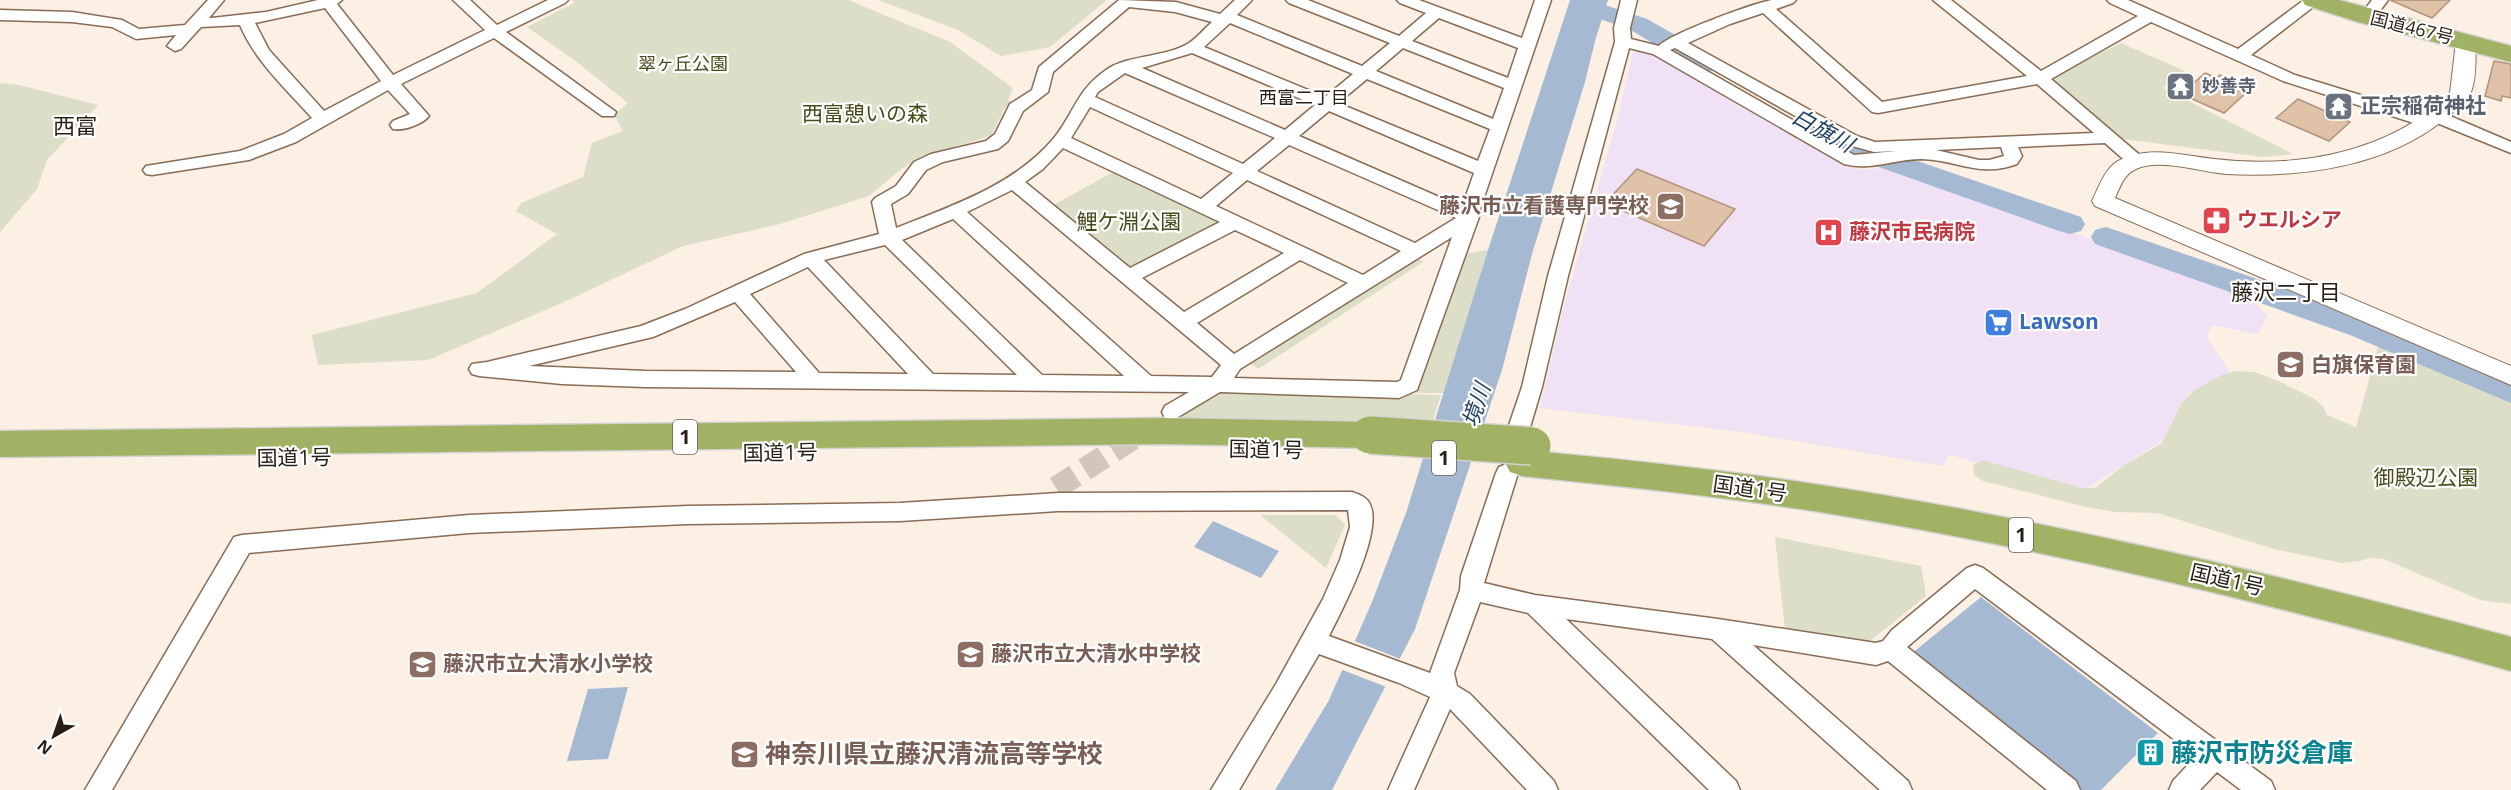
<svg xmlns="http://www.w3.org/2000/svg" width="2511" height="790" font-family="'Open Sans','Noto Sans JP',sans-serif">
<rect width="100%" height="100%" fill="#fcefe4"/>
<path fill="#f0e1f4" d="M1643,51L1679,67L1851,168L1866,170L1888,167L2247,295L2267,316L2259,334L2212,325L2207,337L2233,377L2206,395L2190,391L2165,439L2082,491L1949,455L1943,466L1742,432L1540,408L1563,310L1617,121L1633,52Z"/>
<g fill="#dcdec7">
<path d="M572,0H848L950,42L1013,88L1008,100L1014,103L1004,109L991,136L923,156L900,170L869,196L780,224L683,246L562,303L428,360L318,365L312,335L477,293L557,234L516,211L521,203L583,177L592,143L623,131L614,115L628,103L577,62L527,27L574,3Z"/>
<path d="M878,0H1107L1050,47L1001,56L958,30Z"/>
<path d="M2121,43L2185,71L2163,88L2293,154L2262,157L2123,139L2051,77Z"/>
<path d="M0,83L19,85L98,105L47,160L37,189L0,232Z"/>
<path d="M1117,170L1225,222L1131,270L1046,209Z"/>
<path d="M1488,250L1444,393H1417L1464,254Z"/>
<path d="M1415,255L1423,262L1258,369L1247,360Z"/>
<path d="M2379,344L2511,396V604L2480,600L2384,559L2370,558L2360,561L2342,563L2274,549L2157,513L2115,512L2086,507L1983,481L1974,475L1973,465L1982,460L2082,488H2095L2124,465L2162,443L2181,404L2193,391L2224,374L2236,371L2254,372L2276,380L2313,398L2323,406L2327,415L2356,427Z"/>
<path d="M1216,387L1441,395L1430,429L1164,420Z"/>
<path d="M1260,515H1336L1345,525L1326,568Z"/>
<path d="M1775,537L1921,566L1926,596L1869,642L1785,630Z"/>
</g>
<g fill="#a5bad2">
<path d="M1570,0H1608L1595,41L1585,82L1532,254L1502,370L1415,629L1332,790H1275L1329,700L1372,602L1406,513L1488,250Z"/>
<path d="M1213,521L1279,551L1261,578L1194,547Z"/>
<path d="M1981,597L2158,733L2101,790H2062L1905,659Z"/>
<path d="M628,687L608,759L567,761L588,689Z"/>
</g>
<path fill="#fcefe4" d="M1352,640L1403,660L1389,688L1340,669Z"/>
<g fill="none" stroke-linecap="round" stroke-linejoin="round">
<g fill="#a5bad2" fill-rule="evenodd">
<path d="M1590,0L1647,19L1716,58L1720,64L1716,70L1707,72L1698,70L1629,29L1579,12L1575,7L1579,2Z"/>
<path d="M1808,114L1818,116L1865,143L2081,217L2085,224L2081,231L2070,234L2059,231L1845,155L1798,128L1794,122L1798,116Z"/>
<path d="M2106,227L2374,319L2511,376V403L2350,335L2095,244L2091,237L2095,230Z"/>
</g>
</g>
<g fill="#e0c2a8" stroke="#b1947b" stroke-width="1.5">
<path d="M2390,0H2450L2432,18Z"/>
<path d="M2494,61L2511,64V98L2502,96L2501,101L2485,96Z"/>
<path d="M2205,73L2217,78L2220,75L2239,83L2235,86L2248,91L2224,113L2181,94Z"/>
<path d="M2298,99L2350,122L2329,141L2276,118Z"/>
<path d="M1637,169L1735,209L1704,246L1605,203Z"/>
</g>
<g fill="none" stroke-linecap="round" stroke-linejoin="round">
<path stroke="#d2c5ba" stroke-width="23" stroke-dasharray="23 11" stroke-linecap="butt" d="M1056,488L1147,429"/>
<defs>
<g id="minor">
<path d="M208,0H224L209,18H212L266,12L318,0H342L337,4L393,75L485,30L453,0H470L497,25L548,0H568L565,3L506,32L616,112L614,116H602L494,38L401,84L429,116C423,124 404,131 393,129L390,125L393,121L410,114L388,90L296,142L249,160L152,175L146,174L143,170L146,166L240,151L284,134L312,118C286,89 255,61 240,25L201,27L181,49L175,51L167,46L176,35L136,39L112,27L72,22L0,20V10L72,12L122,20L139,29L185,25ZM325,8L381,81L324,111L269,50L255,23Z"/>
<path d="M1119,0L1176,2L1220,14L1235,0H1252L1237,15L1362,66L1390,43L1289,3L1286,0H1308L1399,36L1426,13L1400,3L1397,0H1419L1522,38L1535,0H1551L1478,215L1479,217L1417,390L1399,398L1220,392L1173,420L1165,418L1162,412L1165,406L1189,392L645,387L562,384L479,376L472,374L469,369L472,364L487,362L641,326L685,309L804,254L879,234L872,202L875,198L896,186L914,162L931,154L986,141L995,134L1010,104L1032,90L1039,67ZM1129,7L1175,12L1212,22C1204,29 1197,38 1189,43C1168,57 1126,55 1106,70C1076,91 1075,112 1054,138C1015,185 951,206 896,228L891,204L908,194L926,170L943,162L998,149L1008,141L1023,111L1048,92L1053,72ZM1439,18L1518,48L1508,78L1412,41ZM1230,23L1353,74L1325,97L1204,47ZM1403,48L1504,88L1493,119L1376,71ZM1192,53L1315,105L1285,130L1142,68ZM1125,73L1275,138L1243,164L1095,97L1098,92ZM1367,79L1490,129L1478,161L1338,103ZM1090,107L1233,173L1201,199L1071,138ZM1329,111L1474,173L1462,207L1299,136ZM1289,145L1456,218L1415,243L1257,171ZM1063,148L1220,222L1130,268L1025,182L1043,169ZM1247,180L1401,251L1363,275L1216,206ZM1012,190L1221,365L1212,377L1151,376L967,212ZM953,219L1124,376L1042,375L902,240ZM1235,230L1284,253L1184,312L1142,278ZM1452,237L1401,380L1397,382L1234,378L1240,369ZM885,245L1017,375L933,374L824,260ZM1300,260L1348,283L1234,354L1197,323ZM808,267L908,374L819,373L750,294ZM735,302L796,372L645,371L529,366L653,337Z"/>
<path d="M1621,0H1637L1630,28L1631,39L1659,46C1669,34 1754,3 1772,0C1780,0 1788,0 1796,0L1793,3L1776,9L1882,102L2027,76L1933,0H1951L2041,71L2138,16L2110,3L2107,0H2128L2238,49L2304,0H2322L2251,55L2295,75L2429,116L2437,112L2443,113L2511,142V153L2437,123L2429,127L2423,126L2283,81L2151,22L2051,79L2142,157L2145,161L2142,165H2130L2105,143L2018,147L2022,156L2017,164C1979,178 1958,160 1922,159C1895,159 1871,171 1844,164L1653,54L1629,48L1568,276L1542,387L1528,434L1525,440L1517,442L1509,440L1506,434L1522,387L1548,276L1615,42L1614,28ZM1763,13L1872,112L1878,113L2037,84L2094,133L1875,142L1857,136L1688,43L1730,24ZM1675,48L1845,144L1874,152L1896,151L1854,155L1670,50ZM2001,147L2004,156L1989,160H1979L1936,150Z"/>
<path d="M2372,0H2388L2373,20H2361L2359,17Z"/>
<path d="M1507,464L1515,467L1518,473L1484,583L1535,595L1718,619L1876,643L1883,641L1892,630L1967,568L1975,565L1983,568L2271,781L2275,790H2241L2217,772L2200,790H2169L2173,781L2196,756L1975,589L1907,647L2076,781L2080,790H2047L1888,661L1876,665L1753,645L1908,781L1912,790H1880L1712,639L1566,619L1736,781L1740,790H1709L1528,613L1480,602L1454,673L1457,686L1470,694L1554,781L1558,790H1527L1450,709L1414,790H1388L1430,697L1399,683L1319,654L1239,790H1211L1276,684L1323,599L1340,560L1350,527L1348,510L1058,511L900,521L688,524L469,533L249,553L112,790H85L234,537L242,535L469,515L688,506L900,503L1058,493L1352,492C1358,494 1364,496 1368,501C1387,526 1342,610 1329,636L1430,673L1460,590L1461,576L1496,473L1499,467Z"/>
</g>
<path id="tertiary" d="M2466,36L2473,38L2476,42C2475,57 2477,77 2471,92C2466,103 2455,110 2446,118C2387,167 2301,178 2226,174C2201,172 2159,158 2136,169C2124,174 2120,187 2115,198L2511,366V385L2095,206L2092,201C2099,187 2105,167 2120,160C2150,145 2184,156 2215,159C2297,169 2390,153 2450,93L2456,42L2459,38Z"/>
<g id="trunk">
<path d="M2302,0H2339L2511,46V62L2358,22L2305,5Z"/>
<path d="M1164,418L1370,422L1382,426L1387,435L1382,444L1370,448L1164,444L0,457V431Z"/>
<path d="M1522,450C1619,459 1717,469 1814,484C2049,520 2281,575 2511,637V671C2282,606 2050,549 1814,511C1717,496 1620,486 1522,476L1510,472L1505,463L1510,454Z"/>
</g>
</defs>
<use href="#minor" stroke="#886c55" stroke-width="3"/>
<use href="#tertiary" stroke="#886c55" stroke-width="2"/>
<use href="#trunk" stroke="#d4d2d0" stroke-width="3"/>
<use href="#minor" fill="#fff" fill-rule="evenodd"/>
<use href="#tertiary" fill="#fff" fill-rule="evenodd"/>
<use href="#trunk" fill="#a2b264" fill-rule="evenodd"/>
<defs>
<path id="trunk-bridge" d="M1370,435L1532,446"/>
</defs>
<use href="#trunk-bridge" stroke="#d4d2d0" stroke-width="40" stroke-linecap="butt"/>
<use href="#trunk-bridge" stroke="#a2b264" stroke-width="37"/>
</g>
<defs>
<symbol id="temple-square" viewBox="-11 -11 22 22"><rect x="-9" y="-9" width="18" height="18" rx="4" fill="#6b7280" stroke="#fff"/><path d="M0-6L5-2H3V0L6.5 2.5H4V6H1.5V3h-3V6H-4V2.5H-6.5L-3 0V-2H-5Z" fill="#fff"/></symbol>
<symbol id="university-square" viewBox="-11 -11 22 22"><rect x="-9" y="-9" width="18" height="18" rx="4" fill="#8d6e63" stroke="#fff"/><path d="M0-5L7-2L0 1L-7-2ZM-4 1L0 2.5L4 1V4Q0 6-4 4Z" fill="#fff"/></symbol>
<symbol id="pharmacy-square" viewBox="-11 -11 22 22"><rect x="-9" y="-9" width="18" height="18" rx="4" fill="#e0444e" stroke="#fff"/><path d="M-2-6h4v4h4v4h-4v4h-4v-4h-4v-4h4Z" fill="#fff"/></symbol>
<symbol id="hospital-square" viewBox="-11 -11 22 22"><rect x="-9" y="-9" width="18" height="18" rx="4" fill="#e0444e" stroke="#fff"/><path d="M-5-5h3v3.5h4V-5h3V5h-3V1.5h-4V5h-3Z" fill="#fff"/></symbol>
<symbol id="supermarket-square" viewBox="-11 -11 22 22"><rect x="-9" y="-9" width="18" height="18" rx="4" fill="#3f7fe0" stroke="#fff"/><path d="M-6-5.5h2.5l.6 2H6L4.5 2H-2.5L-4.4-4H-6ZM-1.5 3.2a1.3 1.3 0 1 0 .1 0ZM3 3.2a1.3 1.3 0 1 0 .1 0Z" fill="#fff"/></symbol>
<symbol id="school-square" viewBox="-11 -11 22 22"><rect x="-9" y="-9" width="18" height="18" rx="4" fill="#8d6e63" stroke="#fff"/><path d="M0-5L7-2L0 1L-7-2ZM-4 1L0 2.5L4 1V4Q0 6-4 4Z" fill="#fff"/></symbol>
<symbol id="building-square" viewBox="-11 -11 22 22"><rect x="-9" y="-9" width="18" height="18" rx="4" fill="#0f9aa8" stroke="#fff"/><path d="M-4-6H4V6H1V3H-1V6H-4ZM-2.5-4.3h1.7v1.8h-1.7ZM.8-4.3h1.7v1.8H.8ZM-2.5-1h1.7V.8h-1.7ZM.8-1h1.7V.8H.8Z" fill="#fff"/></symbol>
</defs>
<g fill-rule="evenodd">
<use href="#temple-square" x="2164" y="70" width="33" height="33"/>
<use href="#temple-square" x="2322" y="90" width="33" height="33"/>
<use href="#university-square" x="1654" y="190" width="33" height="33"/>
<use href="#pharmacy-square" x="2200" y="204" width="33" height="33"/>
<use href="#hospital-square" x="1812" y="216" width="33" height="33"/>
<use href="#supermarket-square" x="1982" y="306" width="33" height="33"/>
<use href="#school-square" x="2274" y="348" width="33" height="33"/>
<use href="#school-square" x="954" y="638" width="33" height="33"/>
<use href="#school-square" x="406" y="648" width="33" height="33"/>
<use href="#building-square" x="2134" y="736" width="33" height="33"/>
<use href="#school-square" x="728" y="738" width="33" height="33"/>
</g>
<g text-anchor="middle" stroke-width="4.5" stroke-linejoin="round" paint-order="stroke">
<g font-size="18" fill="#291e14" stroke="#fff">
<text transform="translate(2412 28) rotate(14)" y="6">国道467号</text>
</g>
<g font-size="18" fill="#484b18" stroke="#fff">
<text x="683" y="70">翠ヶ丘公園</text>
</g>
<g font-size="18" font-weight="bold" fill="#5b616d" stroke="#fff" text-anchor="start">
<text x="2202" y="92">妙善寺</text>
</g>
<g font-size="18" fill="#291e14" stroke="#fff">
<text x="1304" y="104">西富二丁目</text>
</g>
<g fill="#fff" stroke="#69625a" stroke-width="1.5">
<rect x="673" y="420" width="24" height="34" rx="4.5"/>
<rect x="1432" y="441" width="24" height="34" rx="4.5"/>
<rect x="2009" y="518" width="24" height="34" rx="4.5"/>
</g>
<g font-size="20" font-weight="bold" fill="#291e14">
<text x="685" y="444">1</text>
<text x="1444" y="465">1</text>
<text x="2021" y="542">1</text>
</g>
<g font-size="21" font-weight="bold" fill="#5b616d" stroke="#fff" text-anchor="start">
<text x="2360" y="113">正宗稲荷神社</text>
</g>
<g font-size="21" fill="#484b18" stroke="#fff">
<text x="865" y="121">西富憩いの森</text>
<text x="1129" y="229">鯉ケ淵公園</text>
<text x="2426" y="485">御殿辺公園</text>
</g>
<g font-size="21" font-weight="bold" fill="#785e54" stroke="#fff" text-anchor="start">
<text x="1649" y="213" text-anchor="end">藤沢市立看護専門学校</text>
<text x="2311" y="372">白旗保育園</text>
<text x="991" y="661">藤沢市立大清水中学校</text>
<text x="443" y="671">藤沢市立大清水小学校</text>
</g>
<g font-size="21" font-weight="bold" fill="#be3a42" stroke="#fff" text-anchor="start">
<text x="2237" y="227">ウエルシア</text>
<text x="1849" y="239">藤沢市民病院</text>
</g>
<g font-size="21" font-weight="bold" fill="#366cbe" stroke="#fff" text-anchor="start">
<text x="2019" y="329">Lawson</text>
</g>
<g font-size="21" fill="#291e14" stroke="#fff">
<text transform="translate(1266 450) rotate(1)" y="7">国道1号</text>
<text transform="translate(780 453) rotate(-1)" y="7">国道1号</text>
<text transform="translate(294 458) rotate(-1)" y="7">国道1号</text>
<text transform="translate(1750 489) rotate(8)" y="7">国道1号</text>
<text transform="translate(2227 580) rotate(13)" y="7">国道1号</text>
</g>
<g font-size="22" fill="#291e14" stroke="#fff">
<text x="75" y="134">西富</text>
<text x="2286" y="300">藤沢二丁目</text>
</g>
<g font-size="22" font-style="italic" fill="#1d3d5f" stroke="#fff">
<text transform="translate(1823 130) rotate(29)" y="8">白旗川</text>
<text transform="translate(1476 405) rotate(-71)" y="8">境川</text>
</g>
<g font-size="26" font-weight="bold" fill="#0d838f" stroke="#fff" text-anchor="start">
<text x="2171" y="762">藤沢市防災倉庫</text>
</g>
<g font-size="26" font-weight="bold" fill="#785e54" stroke="#fff" text-anchor="start">
<text x="765" y="763">神奈川県立藤沢清流高等学校</text>
</g>
</g>
<g transform="translate(54 736) rotate(220)" stroke="#ffffff" stroke-width="4.5" paint-order="stroke">
<path d="M0-4.5L10 22L0 15L-10 22Z" fill="#291e14"/>
<text y="-9" font-size="16" font-weight="bold" text-anchor="middle" fill="#291e14">N</text>
</g>
</svg>
